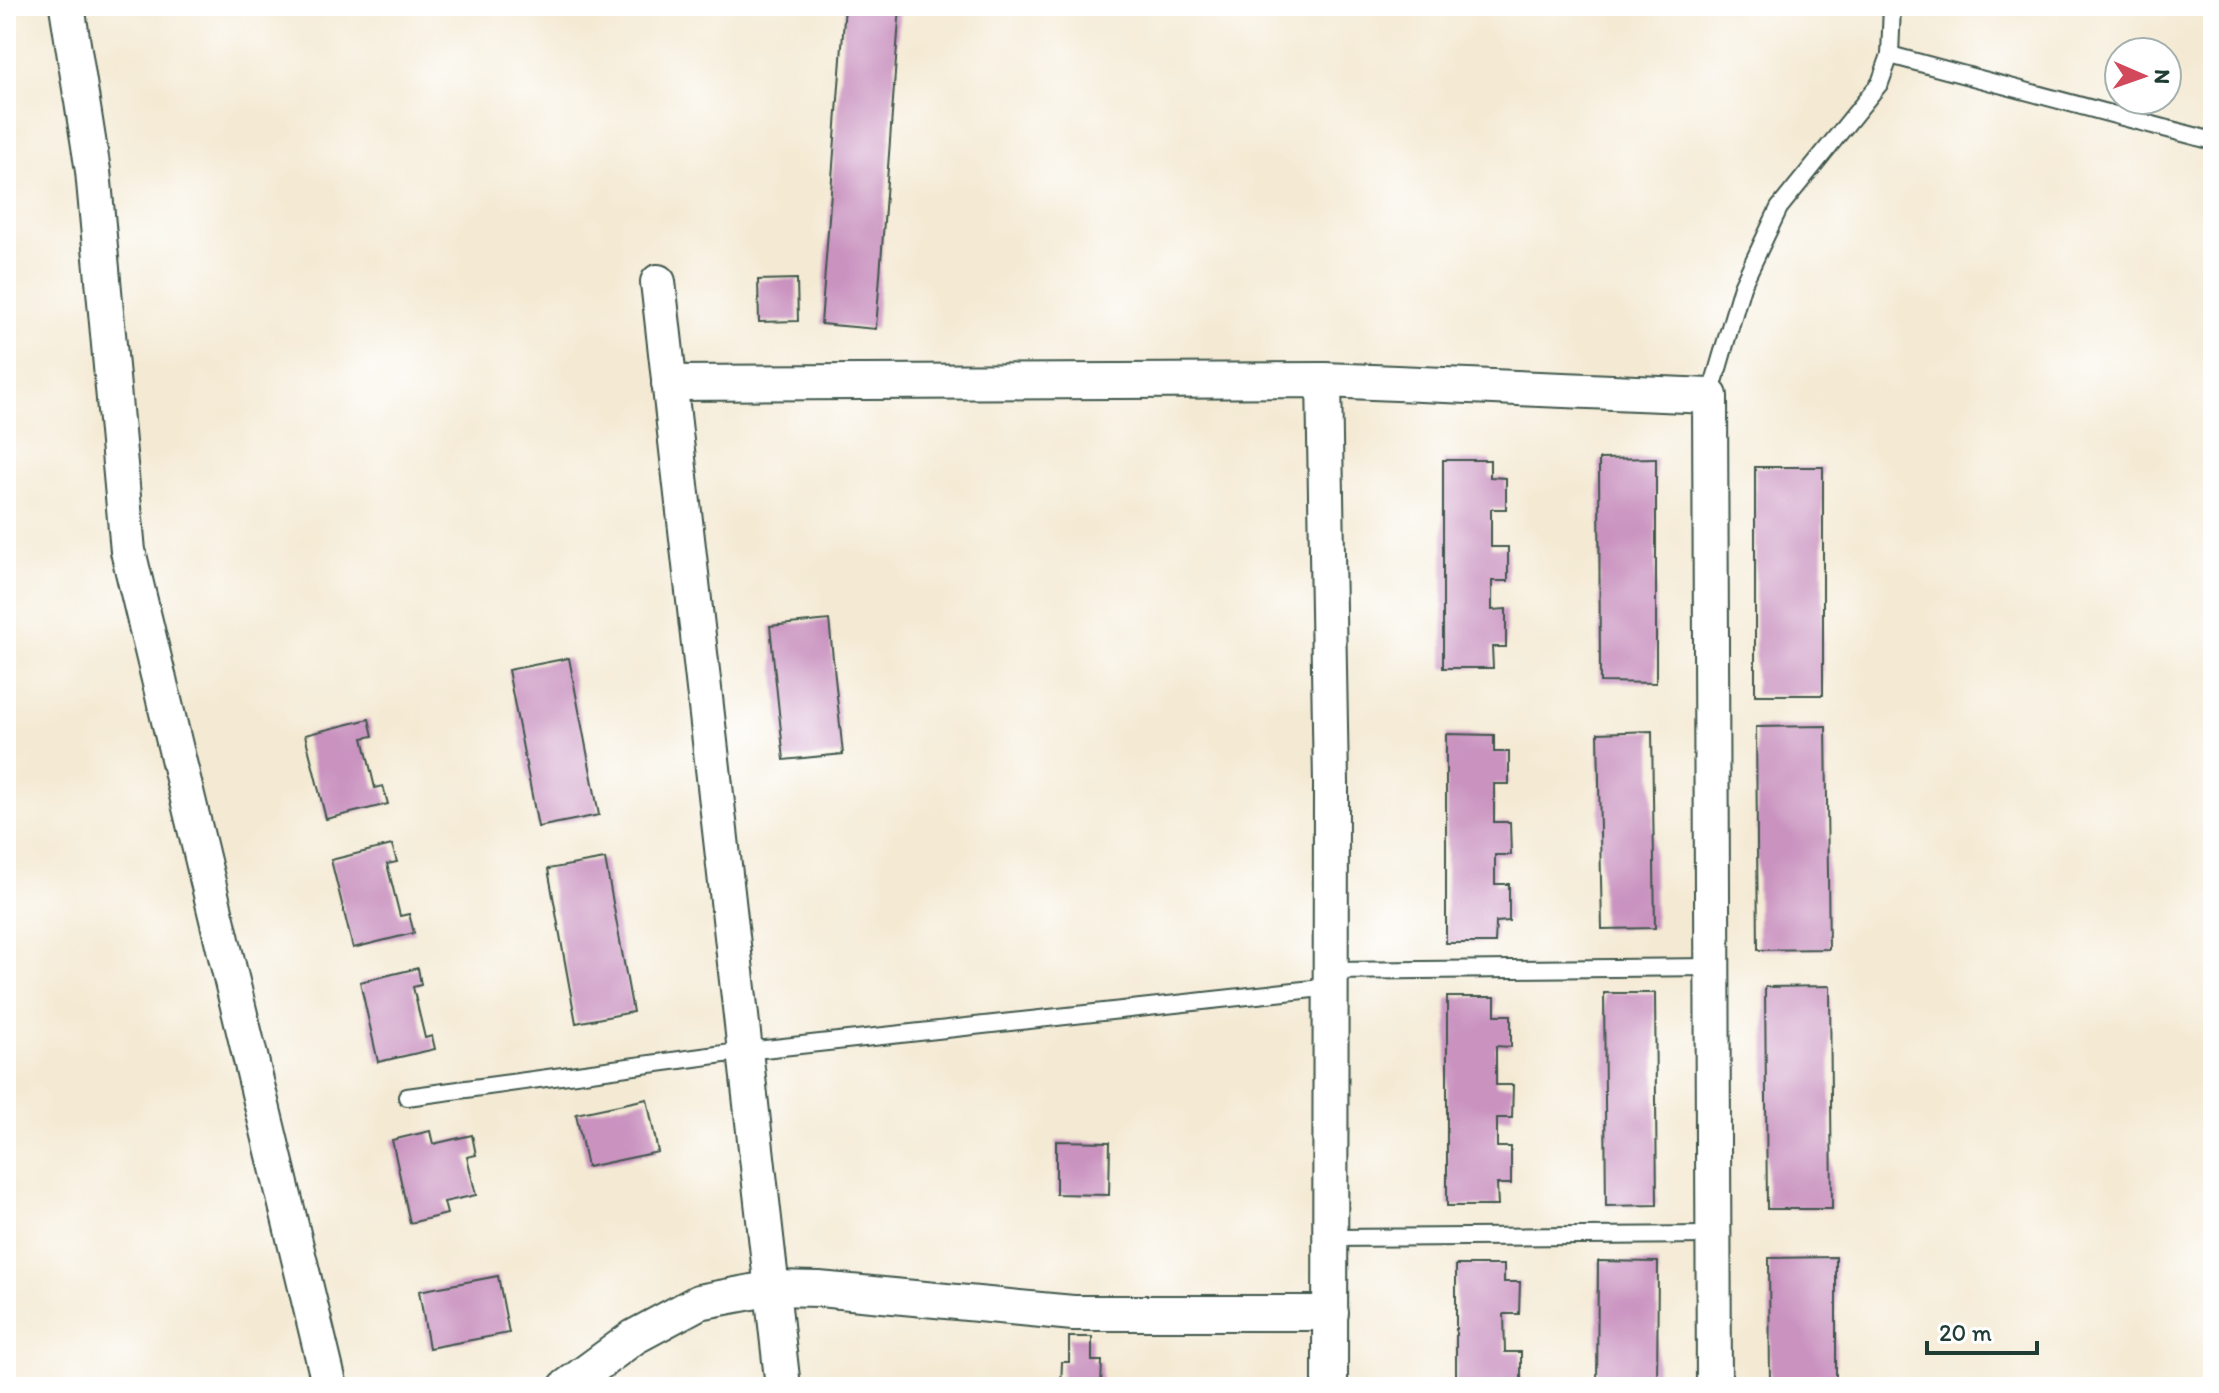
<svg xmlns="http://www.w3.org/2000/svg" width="2219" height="1393" font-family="Itim,sans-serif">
<rect width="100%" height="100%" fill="#fff"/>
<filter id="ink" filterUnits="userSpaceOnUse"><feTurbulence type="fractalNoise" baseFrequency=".0125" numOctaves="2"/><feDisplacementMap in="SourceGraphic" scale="16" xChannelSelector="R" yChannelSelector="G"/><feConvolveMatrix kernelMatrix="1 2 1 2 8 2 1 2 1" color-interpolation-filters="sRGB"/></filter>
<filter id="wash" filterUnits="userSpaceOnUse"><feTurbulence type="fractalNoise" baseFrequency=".006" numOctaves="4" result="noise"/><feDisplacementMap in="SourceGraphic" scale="32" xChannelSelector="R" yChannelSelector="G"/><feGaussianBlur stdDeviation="1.8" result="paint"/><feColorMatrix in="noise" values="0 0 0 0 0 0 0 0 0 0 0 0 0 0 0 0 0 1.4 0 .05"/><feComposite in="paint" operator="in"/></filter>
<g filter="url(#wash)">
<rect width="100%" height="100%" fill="#f4ead4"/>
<g id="blocks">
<g fill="#c992bf">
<path d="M845,6H900L876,329L821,324Z"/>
<path d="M797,279L798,321L759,322L758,280Z"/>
<path d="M1656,458V683L1600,682L1599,459Z"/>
<path d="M1443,460H1490V477L1506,478V509H1491V547H1508V581H1492V610L1506,609V647H1492L1493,668H1443Z"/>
<rect x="1755" y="467" width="68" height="228"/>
<path d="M829,620L843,754L784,760L770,626Z"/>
<path d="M569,658L599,815L538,827L508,670Z"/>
<path d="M369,719L373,736L363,738L375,788L383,786L388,804L326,819L305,735Z"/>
<path d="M1826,726L1829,949L1758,950L1756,727Z"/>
<path d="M1652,731L1655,928L1602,929L1598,733Z"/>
<path d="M1446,734L1494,735V752H1509V784H1494V822H1510L1511,855H1495V884H1509V921L1496,922L1495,943H1446Z"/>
<path d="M392,845L397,862L387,864L400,916L409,914L414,933L353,948L331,860Z"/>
<path d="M605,859L633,1012L576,1023L548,869Z"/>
<path d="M418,968L421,985L413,987L425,1038L432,1036L435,1049L378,1062L360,982Z"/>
<path d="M1830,986L1832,1209H1767L1765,987Z"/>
<path d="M1604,993H1655L1657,1205L1606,1206Z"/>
<path d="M1447,997H1495V1015H1511V1047L1496,1046V1085H1513L1512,1118H1497V1147H1511V1184H1497L1498,1206H1447Z"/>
<path d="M647,1099L658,1152L587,1167L576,1114Z"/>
<path d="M430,1131L433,1144L472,1135L476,1155L467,1157L476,1195L444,1202L447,1214L410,1223L392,1140Z"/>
<path d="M1056,1141L1110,1142L1109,1195L1056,1194Z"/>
<path d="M1836,1257V1387H1770L1769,1258Z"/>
<path d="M1598,1261L1658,1262L1657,1387H1597Z"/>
<path d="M1456,1265H1504V1282H1520L1519,1314H1504L1505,1352H1521V1386L1456,1387Z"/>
<path d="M498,1276L509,1333L429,1348L419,1291Z"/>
<path d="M1069,1337H1092V1361H1102L1101,1387H1061L1062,1362H1069Z"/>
</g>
</g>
</g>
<g filter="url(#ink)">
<use href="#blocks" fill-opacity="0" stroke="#3f574c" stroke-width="2"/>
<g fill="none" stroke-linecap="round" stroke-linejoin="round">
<defs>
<g id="lane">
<path d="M1890,55L2213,141"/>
<path d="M1710,396L1742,286L1779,208L1880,83L1890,55L1892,6"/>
<path d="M1331,971L1712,967"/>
<path d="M407,1097L746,1051L1331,987"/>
<path d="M1331,1238L1712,1235"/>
</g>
<g id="street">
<path d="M67,6L93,171L128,551L330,1387"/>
<path d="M658,282L783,1387"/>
<path d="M1324,380L1331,783L1330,1387"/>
<path d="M669,383L1324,380L1710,396L1714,1387"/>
<path d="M566,1387L634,1337L699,1302L773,1288L819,1289L1073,1313H1331"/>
</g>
</defs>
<use href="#lane" stroke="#3f574c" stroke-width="20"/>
<use href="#street" stroke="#3f574c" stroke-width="38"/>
<use href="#lane" stroke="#fff" stroke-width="16"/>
<use href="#street" stroke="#fff" stroke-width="34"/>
</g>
</g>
<rect width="2219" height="1393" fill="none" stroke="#fff" stroke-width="32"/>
<g transform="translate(2143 76) rotate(92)"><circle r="38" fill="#ffffff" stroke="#a5b1ae" stroke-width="2"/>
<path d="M0-6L14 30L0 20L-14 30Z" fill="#d1495b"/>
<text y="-12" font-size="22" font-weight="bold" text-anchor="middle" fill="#1f3d34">N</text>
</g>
<path d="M1927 1341v12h110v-12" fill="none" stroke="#1f3d34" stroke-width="4"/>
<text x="1939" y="1341" font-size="24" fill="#1f3d34" stroke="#ffffff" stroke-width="6" paint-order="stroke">20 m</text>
</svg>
